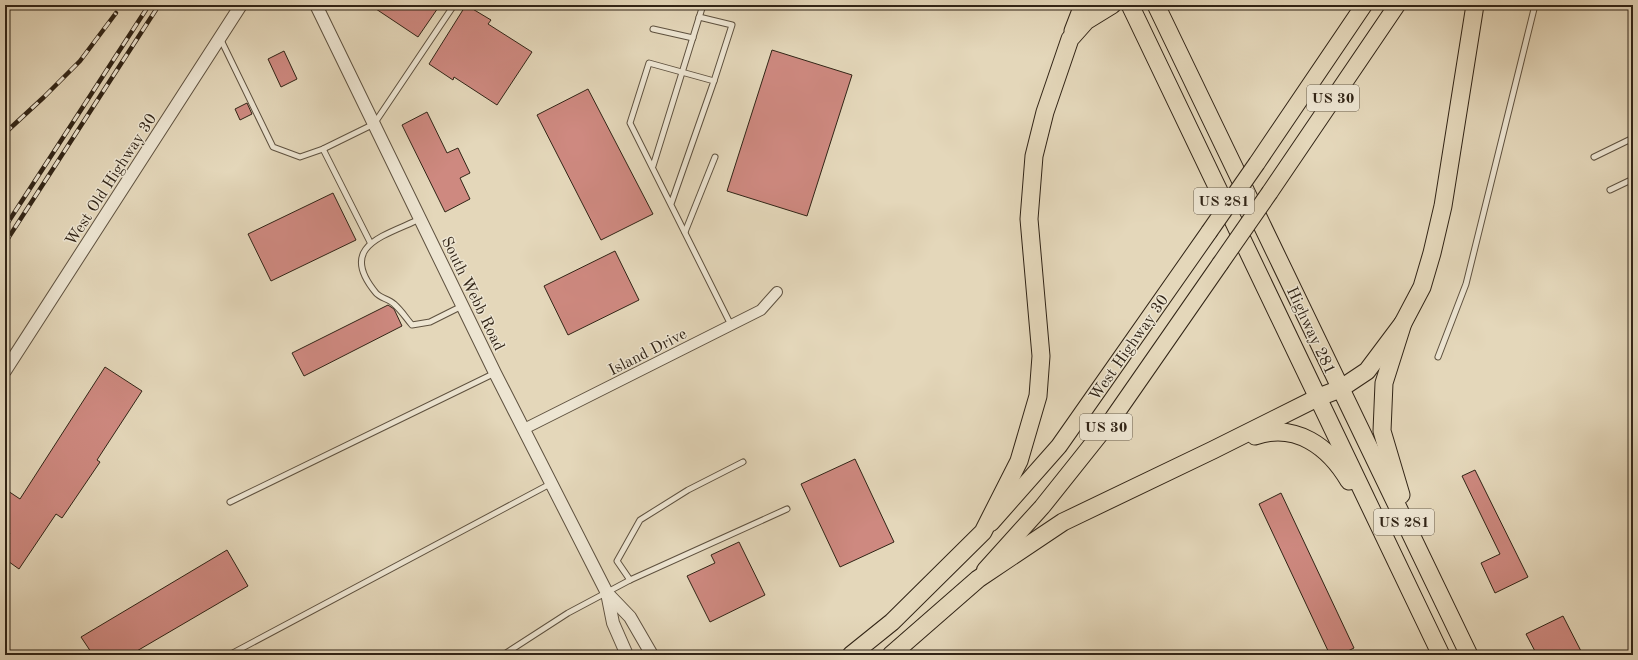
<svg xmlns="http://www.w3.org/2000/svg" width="1638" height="660" font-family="'Old Standard TT',serif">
<rect width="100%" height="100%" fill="#e4d7ba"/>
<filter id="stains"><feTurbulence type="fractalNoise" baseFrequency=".005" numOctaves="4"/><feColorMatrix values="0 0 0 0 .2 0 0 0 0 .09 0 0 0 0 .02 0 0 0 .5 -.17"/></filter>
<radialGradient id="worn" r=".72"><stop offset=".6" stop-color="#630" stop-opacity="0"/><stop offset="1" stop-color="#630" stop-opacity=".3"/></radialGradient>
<g fill="#ce8980" stroke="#312416">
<path d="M370,5H440L418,37Z"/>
<path d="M466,5L491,20L488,24L532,52L497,105L454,77L453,80L429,64Z"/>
<path d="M772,50L852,75L807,216L727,191Z"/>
<path d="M284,51L297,79L281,87L268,59Z"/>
<path d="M588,89L653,214L601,240L537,115Z"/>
<path d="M247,103L252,114L240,120L235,109Z"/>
<path d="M427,112L447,153L458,148L470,173L460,178L470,199L445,212L402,125Z"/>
<path d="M333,193L356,240L271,281L248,234Z"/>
<path d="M615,251L639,300L568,335L544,286Z"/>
<path d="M388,305L394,309L402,326L304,376L292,353Z"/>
<path d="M105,367L142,391L97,460L100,462L62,518L56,514L19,569L5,559V540L10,533L5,529V489L20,499Z"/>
<path d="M855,459L894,542L840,567L801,484Z"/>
<path d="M1475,470L1528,577L1495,593L1481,563L1500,554L1462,476Z"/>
<path d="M1281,493L1354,648L1340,655H1330L1259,504Z"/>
<path d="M739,542L765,595L710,622L687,576L715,563L711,555Z"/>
<path d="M227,550L248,586L130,655H93L81,637Z"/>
<path d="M1563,616L1583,655H1537L1526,634Z"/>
</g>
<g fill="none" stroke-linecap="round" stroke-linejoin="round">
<defs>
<g id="service">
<path d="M699,17L732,25L714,81"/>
<path d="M653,29L693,38"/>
<path d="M221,40L273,147L300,157L323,149L374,124L454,5"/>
<path d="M323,149L370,242"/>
<path d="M1594,157L1633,138"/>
<path d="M653,166L703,5"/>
<path d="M1610,190L1633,179"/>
<path d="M671,204L714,81L649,63L630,123L731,325"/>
<path d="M420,219C384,236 337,246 376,293C380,298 389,299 394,304C401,310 406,318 412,325L430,322L462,306"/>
<path d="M685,232L715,157"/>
<path d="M1438,357L1466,284L1535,5"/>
<path d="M230,502L495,373"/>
<path d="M630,580L617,561L640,520L688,490L743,462"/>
<path d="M229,655L550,484"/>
<path d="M503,655L568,613L630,580L787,509"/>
</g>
<path id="minor" d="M524,429L761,310L777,292"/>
<g id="tertiary">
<path d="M316,5L495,373L607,593L613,623L627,655"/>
<path d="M5,371L241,5"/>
<path d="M607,593L630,617L652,655"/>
</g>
<g id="primary">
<path d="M1257,163L1364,5"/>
<path d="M1270,192L1397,5"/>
<path d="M991,523L1059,446L1209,232"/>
<path d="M985,570L1042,507L1113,418L1220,264"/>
</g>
<g id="trunk">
<path d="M1130,5L1441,655"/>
<path d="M1156,5L1469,655"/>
<path d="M1073,31L1083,5"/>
<path d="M1255,436C1296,422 1329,447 1349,481"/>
<path d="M1401,495L1382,431L1384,383L1403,323L1422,287L1432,253L1443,206L1475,5"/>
<path d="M851,655L892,622L983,532L1019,461L1038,396L1041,356L1029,219L1034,156L1045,112L1070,39L1086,21L1112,5"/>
<path d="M891,655L978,579L1063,522L1213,450L1319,397L1340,389L1367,371L1403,323"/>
</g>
</defs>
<use href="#service" stroke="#5e513f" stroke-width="7"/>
<use href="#minor" stroke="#5e513f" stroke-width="12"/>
<use href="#tertiary" stroke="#5e513f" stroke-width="14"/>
<use href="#primary" stroke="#312416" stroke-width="18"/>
<use href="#trunk" stroke="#312416" stroke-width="19"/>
<use href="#service" stroke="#ede5d2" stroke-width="5"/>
<use href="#minor" stroke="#ede5d2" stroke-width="10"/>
<use href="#tertiary" stroke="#ede5d2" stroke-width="12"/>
<use href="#primary" stroke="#e4d7ba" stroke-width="16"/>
<use href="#trunk" stroke="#e4d7ba" stroke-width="17"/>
<defs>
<g id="rail">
<path d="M5,133L44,97L80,61L116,13"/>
<path d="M5,227L149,5"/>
<path d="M5,243L159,5"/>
</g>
</defs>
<use href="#rail" stroke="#312416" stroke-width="4.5"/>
<use href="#rail" stroke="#ede5d2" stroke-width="3" stroke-dasharray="9" stroke-linecap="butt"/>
<defs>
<g id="primary-bridge">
<path d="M1209,232L1257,163"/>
<path d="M1220,264L1270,192"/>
</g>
</defs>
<use href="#primary-bridge" stroke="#312416" stroke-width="18" stroke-linecap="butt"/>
<use href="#primary-bridge" stroke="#e4d7ba" stroke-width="16"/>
</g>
<g text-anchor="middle" stroke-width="3" stroke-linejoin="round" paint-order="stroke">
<g fill="#ede5d2" stroke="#695e4e" stroke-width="1">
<rect x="1307" y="85" width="52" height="26" rx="3"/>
<rect x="1194" y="188" width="60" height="26" rx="3"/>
<rect x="1080" y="414" width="52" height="26" rx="3"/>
<rect x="1374" y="509" width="60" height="26" rx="3"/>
</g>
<g font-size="15" font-weight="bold" fill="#312416">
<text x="1333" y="103">US 30</text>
<text x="1224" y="206">US 281</text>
<text x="1106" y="432">US 30</text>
<text x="1404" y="527">US 281</text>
</g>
<g font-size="16" fill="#312416" stroke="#ede5d2">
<text transform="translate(110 179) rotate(-57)" y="6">West Old Highway 30</text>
<text transform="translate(474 293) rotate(64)" y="6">South Webb Road</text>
<text transform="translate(1312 330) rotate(65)" y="6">Highway 281</text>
<text transform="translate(1128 347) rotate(-55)" y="6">West Highway 30</text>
<text transform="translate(647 351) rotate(-27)" y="6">Island Drive</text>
</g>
</g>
<rect width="1638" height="660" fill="none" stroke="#e4d7ba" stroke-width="20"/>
<rect x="6" y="6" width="1626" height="648" fill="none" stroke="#312416" stroke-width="2"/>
<rect x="10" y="10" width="1618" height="640" fill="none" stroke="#312416"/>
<rect width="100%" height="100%" filter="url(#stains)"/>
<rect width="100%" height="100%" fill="url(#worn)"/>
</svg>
